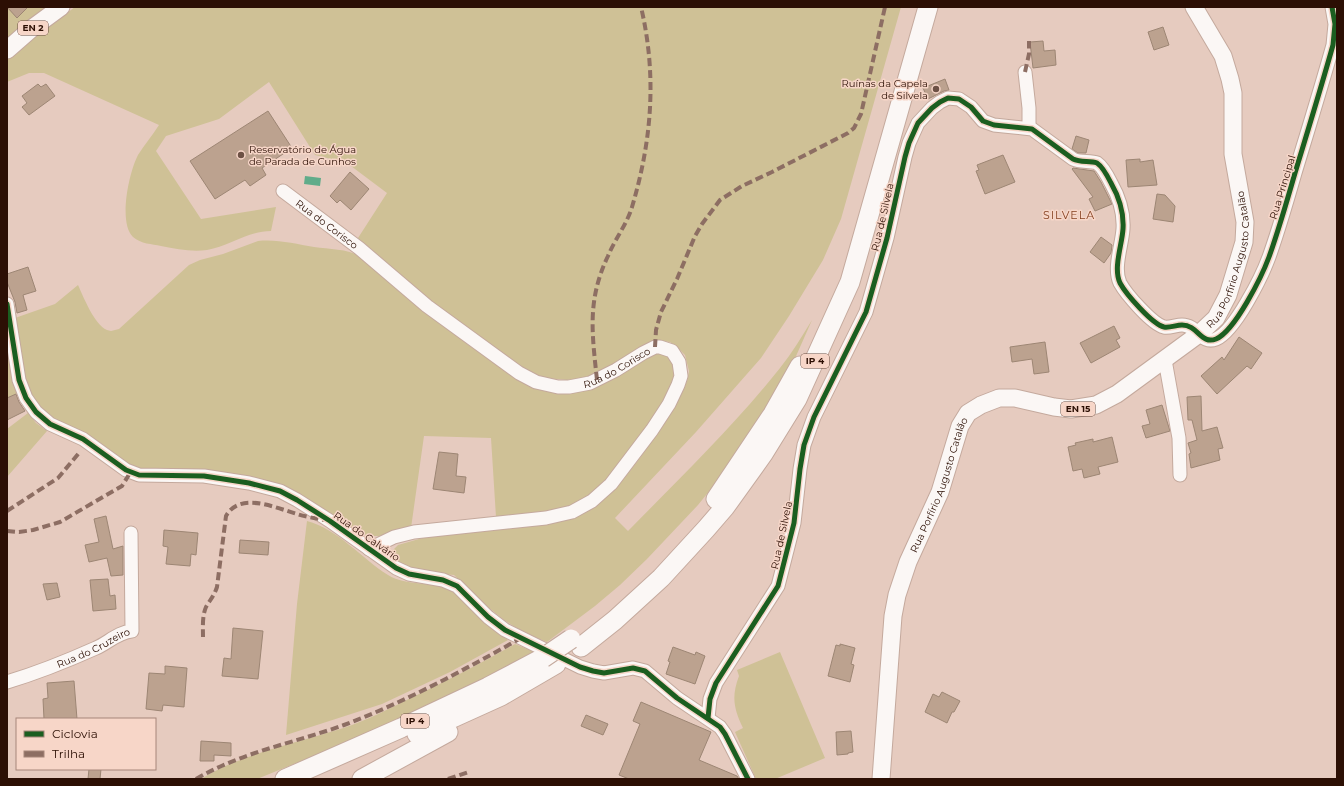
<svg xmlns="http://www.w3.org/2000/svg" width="1344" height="786" font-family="Montserrat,sans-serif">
<rect width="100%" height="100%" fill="#e6cbbf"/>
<g fill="#cfc196">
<path d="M7,7H48L7,40Z"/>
<path d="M75,7H901L841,219L823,260L789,316L761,358L696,432L615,518L628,531C680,478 734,426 780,368C792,353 802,336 812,320L789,372L727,469L698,505L647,559L620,585L595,606L547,642L523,632L504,620L483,603L454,575L416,571L405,568L391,557V552L398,545L426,537L539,524L625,477L640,458L673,409L687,381L689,371L685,355L678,348L670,342L662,341L653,342L643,345L610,366L592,375L581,378L567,380L546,378L535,374L521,367L436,306L368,249L358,238L387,193L347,163L315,155L269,82L219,119L166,136L156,151L201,219L276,207L271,231C248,231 229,246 207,250C191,252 177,249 161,246C152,244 141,244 133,237C118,223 129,172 138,155C144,145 152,136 159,125L44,73H29L7,82V60L29,41Z"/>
<path d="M258,241C277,239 296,244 314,247C329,249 347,249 360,256L467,344L519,380L579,392C611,386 628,365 656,353L666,355L670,359L673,364L675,380L664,402L614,472L597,491L572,505L553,510L496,517L491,438L424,436L411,528L379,536H366L360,534L336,520L302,498L140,472L39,412L26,383L15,318L55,304L78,285C84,298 94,324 107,330L111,331L119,329L189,265L200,260L223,254Z"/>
<path d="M7,325L18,394L7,398Z"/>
<path d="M28,413L36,423L47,431L7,477V429Z"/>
<path d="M307,521C338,529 361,558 388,575C406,586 429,581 447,589C461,595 468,608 479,618C488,626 498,633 508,640L450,672L382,704L286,735L297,604Z"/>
<path d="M515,644L537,653L522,663L360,737L257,779H201C244,752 304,742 352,725C374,717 394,706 415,696C449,680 482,663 515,644Z"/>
<path d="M780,652L825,758L775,779H756L735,732L743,728C734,709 731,697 739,676L737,670Z"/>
</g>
<path fill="#60ac8a" d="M305,176L321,178L320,186L304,184Z"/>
<g fill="#bca28f" stroke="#9d8674">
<path d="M7,7H28L17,18Z"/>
<path d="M1163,27L1169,45L1154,50L1148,32Z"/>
<path d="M1043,41L1044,51L1055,50L1056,65L1033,68L1030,42Z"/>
<path d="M945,79L949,90L944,91L928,99L923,88Z"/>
<path d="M38,84L41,87L46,84L55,96L29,115L22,107L27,103L22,96Z"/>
<path d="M268,111L292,148L262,168L266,175L250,186L245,180L215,199L190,161Z"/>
<path d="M1076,136L1089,140L1086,153H1078L1072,149Z"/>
<path d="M1003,155L1015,182L985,194L976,171L979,170L977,165Z"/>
<path d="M1140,159V162L1153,160L1157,185L1128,187L1126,160Z"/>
<path d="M1073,168L1094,171L1101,182L1112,204L1095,211L1089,199L1093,197L1072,169Z"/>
<path d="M350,172L369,189L351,210L340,200L337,203L330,196Z"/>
<path d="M1157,194L1165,195L1175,206L1173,222L1153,219Z"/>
<path d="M1101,237L1112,245L1111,253L1104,263L1090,252Z"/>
<path d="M28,267L36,291L23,295L27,310L17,313L15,302L7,282V274Z"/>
<path d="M1114,326L1120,338L1116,340L1120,347L1091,363L1080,343Z"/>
<path d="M1239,337L1262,353L1251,369L1247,366L1217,394L1201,376L1222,357L1224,360Z"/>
<path d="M1045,342L1049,372L1034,374L1032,359L1012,362L1010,347Z"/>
<path d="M16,394L19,402L25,411L7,420V398Z"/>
<path d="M1201,396L1202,431L1217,427L1223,448L1218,449L1220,460L1191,468L1189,454L1191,453L1188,443L1197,440L1192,420H1188L1187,397Z"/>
<path d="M1162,405L1170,431L1146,438L1142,426L1150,424L1146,410Z"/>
<path d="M1112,437L1118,462L1098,467L1100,474L1084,478L1082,469L1073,471L1068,447L1076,445L1075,443L1093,439V442Z"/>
<path d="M439,452L458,454L456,476L466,477L464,493L433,489Z"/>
<path d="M106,516L113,549L123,546V575L111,576L107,558L89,562L85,545L99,542L94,519Z"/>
<path d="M164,530L198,533L196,555L191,554L190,566L166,564L168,547L163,546Z"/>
<path d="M240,540L269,542L268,555L239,553Z"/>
<path d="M108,579L110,596L115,595L116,609L93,611L90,580Z"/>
<path d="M57,583L60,597L47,600L43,584Z"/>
<path d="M233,628L263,631L258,679L222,676L224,658L231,659Z"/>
<path d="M840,644L855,648L851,664L854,665L850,682L828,676L836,645L840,646Z"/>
<path d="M673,647L695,655L696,652L705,656L695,684L666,674L670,662L668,661Z"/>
<path d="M165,666L187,668L184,707L163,705L162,711L146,709L149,673L165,674Z"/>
<path d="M74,681L77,719H44L43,699L48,698L47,683Z"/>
<path d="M942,692L960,701L954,712H952L947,723L925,712L933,694L939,697Z"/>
<path d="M641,702L711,732L699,760L737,776L739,779H629L619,775L640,724L633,721Z"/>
<path d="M586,715L608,724L603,735L581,726Z"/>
<path d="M851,731L853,752L848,753V754L837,755L836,732Z"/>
<path d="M201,741L231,743V756L214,755V761H200Z"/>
<path d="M89,769H101L100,779H88Z"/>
</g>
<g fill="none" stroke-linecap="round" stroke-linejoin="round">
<defs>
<g id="minor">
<path d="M1025,72L1029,108V128"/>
<path id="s1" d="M283,191L359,248L427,306L519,373L536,382L558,387H569L590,383L616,370L643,353L655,347H660L672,351L679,362L681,376L678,385L669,404L652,430L611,484L592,501L572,512L546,518L414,532L394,537L369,549"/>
<path d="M7,304L19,380L26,398L36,412L50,424L83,439L126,470L139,475L204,476L249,483L280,491L297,500L330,521L396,568L409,574L443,580L457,586L488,617L505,630L580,667L593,671L604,673L633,668L645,671L677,698L720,727L725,734L748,779"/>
<path d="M1165,360L1179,438L1180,475"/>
<path id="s2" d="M7,682C37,673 67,661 96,648C108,643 118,632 132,631L131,533"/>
<path d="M708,718L710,699L716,683L778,586L794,523L800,469L804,445L814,417L866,312L887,238L905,157L909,143L918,123L932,108L940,102L948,98L959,99L971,107L983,121L994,125L1032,129L1073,159C1081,163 1090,160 1097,163C1103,167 1108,177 1111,183C1119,197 1124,213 1123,229C1122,245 1113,268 1120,283C1126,294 1152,324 1164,327C1170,328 1176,325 1182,325C1198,325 1201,345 1216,339C1235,331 1262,276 1269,257C1279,229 1287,201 1295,173C1308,130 1321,88 1333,45L1335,24L1332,7"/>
</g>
<g id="major">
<path d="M7,50L31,29L61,7"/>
<path id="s3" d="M881,779L893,616L897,595L908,562L940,492L960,426L968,413L981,405L999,398H1015L1054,407L1071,409L1096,405L1117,394L1199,334L1216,318L1228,295L1244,242L1245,222L1233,154V93L1230,79L1223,56L1194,7"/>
</g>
<g id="highway">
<path d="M716,499L773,414L800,366"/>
<path d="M581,647L615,620L661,578L706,529L725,507L763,454L797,399L850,282L928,7"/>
<path d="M417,734L501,696L556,664"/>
<path d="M285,779L401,728L488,687L543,658"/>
<path d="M362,779L448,732"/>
</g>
</defs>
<use href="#minor" stroke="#c4a99d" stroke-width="15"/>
<use href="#major" stroke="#c4a99d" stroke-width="19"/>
<use href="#highway" stroke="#c4a99d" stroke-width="21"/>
<use href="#minor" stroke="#fbf7f5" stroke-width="13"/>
<use href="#major" stroke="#fbf7f5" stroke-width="17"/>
<use href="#highway" stroke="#fbf7f5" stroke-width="19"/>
<defs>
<path id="highway-bridge" d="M543,658L571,639"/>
</defs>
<use href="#highway-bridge" stroke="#c4a99d" stroke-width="21" stroke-linecap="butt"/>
<use href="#highway-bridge" stroke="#fbf7f5" stroke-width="19"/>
<g stroke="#8d6e63" stroke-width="4" stroke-dasharray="8 4" stroke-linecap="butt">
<path d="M1025,72L1029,54V41"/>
<path d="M655,347L656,330L661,312L677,279L695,236L702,224L720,200L742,186L772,172L848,133L854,128L861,114L885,7"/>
<path d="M597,380C592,333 587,300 608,256C615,239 627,224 632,207C652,140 657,75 641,7"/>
<path d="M7,511L58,478L79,453"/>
<path d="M7,531L19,532L33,530L60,522L122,486L130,473"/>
<path d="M203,637C203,628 202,616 206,607C210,600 214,596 217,587L226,516C240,491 276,508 297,514C306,517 315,518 324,520"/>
<path d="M196,779C242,752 294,743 344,725C405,702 464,670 521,638"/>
<path d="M448,779L469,772"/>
</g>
<defs>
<g id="cycleway">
<path d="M7,304L19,380L26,398L36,412L50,424L83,439L126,470L139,475L204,476L249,483L280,491L297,500L330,521L396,568L409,574L443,580L457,586L488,617L505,630L580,667L593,671L604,673L633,668L645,671L677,698L720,727L725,734L748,779"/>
<path d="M708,718L710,699L716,683L778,586L794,523L800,469L804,445L814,417L866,312L887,238L905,157L909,143L918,123L932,108L940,102L948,98L959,99L971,107L983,121L994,125L1032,129L1073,159C1081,163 1090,160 1097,163C1103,167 1108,177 1111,183C1119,197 1124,213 1123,229C1122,245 1113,268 1120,283C1126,294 1152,324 1164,327C1170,328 1176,325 1182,325C1198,325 1201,345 1216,339C1235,331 1262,276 1269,257C1279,229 1287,201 1295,173C1308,130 1321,88 1333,45L1335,24L1332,7"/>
</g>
</defs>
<use href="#cycleway" stroke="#f7d6c8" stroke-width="8"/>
<use href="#cycleway" stroke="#1b5e20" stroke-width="5"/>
</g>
<g fill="#6d5145" stroke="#f7d6c8" stroke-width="1.5">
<circle cx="936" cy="89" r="4"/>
<circle cx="241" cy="155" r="4"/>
</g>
<g text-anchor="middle" stroke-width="3" stroke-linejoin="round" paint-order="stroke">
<g fill="#f7d6c8" stroke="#694b3f" stroke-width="1">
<rect x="18" y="21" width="30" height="14" rx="3"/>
<rect x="801" y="354" width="28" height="14" rx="3"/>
<rect x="1061" y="402" width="34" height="14" rx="3"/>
<rect x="401" y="714" width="28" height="14" rx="3"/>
</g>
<g font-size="9" font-weight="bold" fill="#2c0f04">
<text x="33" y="31">EN 2</text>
<text x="815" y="364">IP 4</text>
<text x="1078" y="412">EN 15</text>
<text x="415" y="724">IP 4</text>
</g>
<g font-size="10" fill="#2c0f04" stroke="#f7d6c8" text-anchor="end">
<text x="928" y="87">Ruínas da Capela<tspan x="928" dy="12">de Silvela</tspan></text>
<text x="249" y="153" text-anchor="start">Reservatório de Água<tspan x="249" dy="12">de Parada de Cunhos</tspan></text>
</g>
<g font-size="10" fill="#2c0f04" stroke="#f7d6c8">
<text transform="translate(1282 187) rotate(-73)" y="4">Rua Principal</text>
<text transform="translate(882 217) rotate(-77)" y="4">Rua de Silvela</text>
<text dy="4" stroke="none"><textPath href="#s1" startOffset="55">Rua do Corisco</textPath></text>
<text dy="4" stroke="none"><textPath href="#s3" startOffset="723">Rua Porfírio Augusto Catalão</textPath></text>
<text dy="4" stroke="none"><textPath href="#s1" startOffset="403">Rua do Corisco</textPath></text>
<text dy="4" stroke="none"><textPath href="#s3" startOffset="303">Rua Porfírio Augusto Catalão</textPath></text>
<text transform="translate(781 535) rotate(-78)" y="4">Rua de Silvela</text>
<text transform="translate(367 536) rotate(35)" y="4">Rua do Calvário</text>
<text dy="4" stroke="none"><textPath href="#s2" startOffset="93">Rua do Cruzeiro</textPath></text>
</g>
<g font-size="11" letter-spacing="1" fill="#864222" stroke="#f7d6c8">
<text x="1069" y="219">SILVELA</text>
</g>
</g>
<rect width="1344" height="786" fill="none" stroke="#2c0f04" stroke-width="16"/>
<rect x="16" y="718" width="140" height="52" fill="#f7d6c8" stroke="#a6867a"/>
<rect x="24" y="731" width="20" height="6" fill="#1b5e20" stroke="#a6867a"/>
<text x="52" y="738" font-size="12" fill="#2c0f04">Ciclovia</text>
<rect x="24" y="751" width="20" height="6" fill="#8d6e63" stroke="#a6867a"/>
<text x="52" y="758" font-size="12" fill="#2c0f04">Trilha</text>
</svg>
